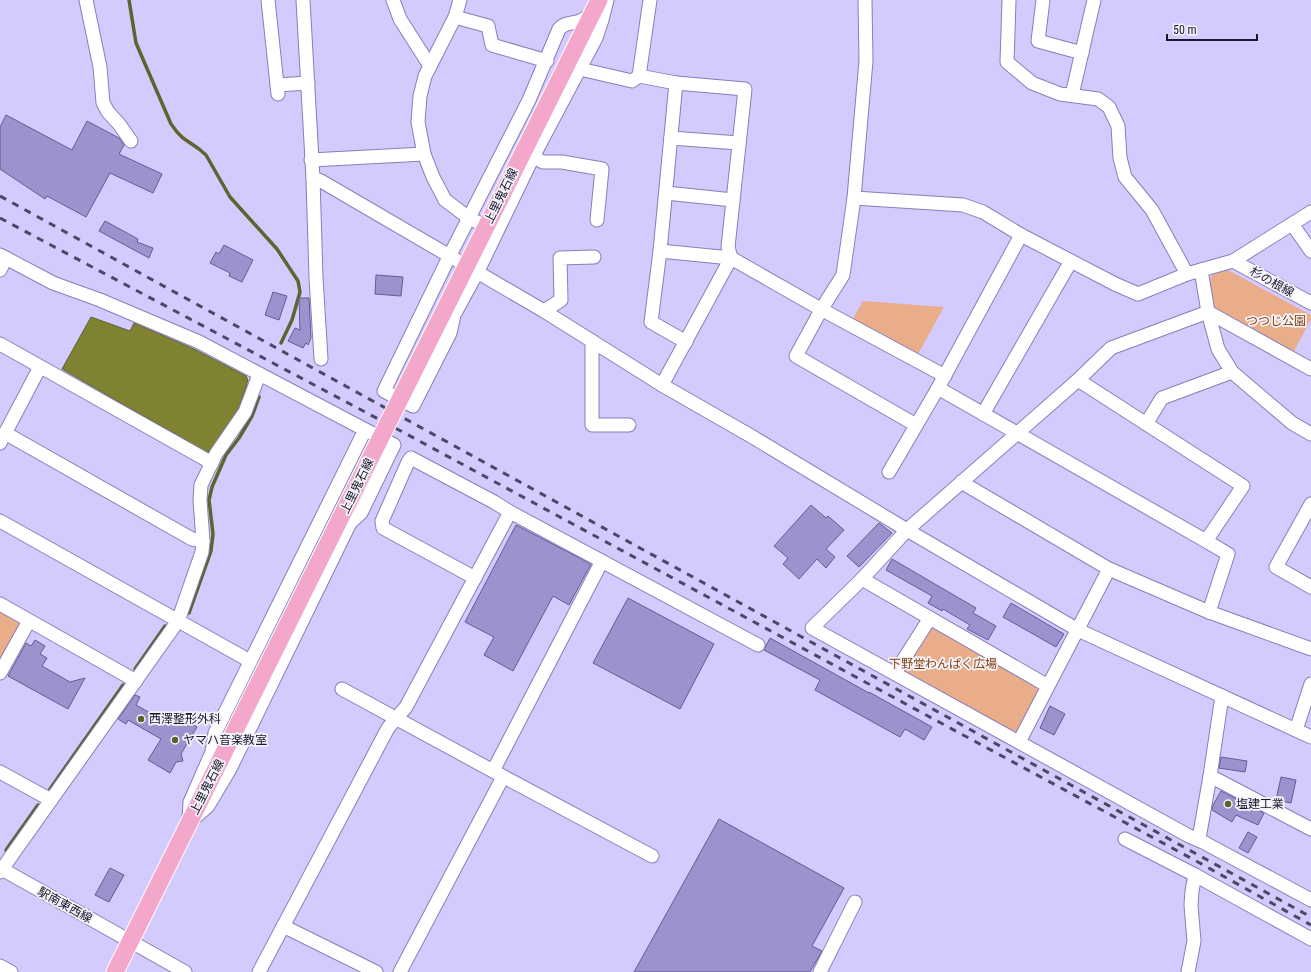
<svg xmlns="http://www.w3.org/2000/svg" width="1311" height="972" font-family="'Roboto Condensed','Noto Sans JP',sans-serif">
<rect width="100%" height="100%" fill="#d3cbfe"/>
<g fill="#e9ad8a">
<path d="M1226,269L1311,315V319L1292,355L1217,312L1214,307L1210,279L1212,275Z"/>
<path d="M863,301L944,307L918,354L853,319Z"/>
<path d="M0,610L18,621L20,626L0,662Z"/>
<path d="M934,626L1036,687L1039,694L1019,731L1012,732L906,675L904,667L928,627Z"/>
</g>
<path fill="#7e8231" stroke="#606230" d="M91,317L130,331L134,323L194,349L246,376L248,380L239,409L211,451L206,452L62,369Z"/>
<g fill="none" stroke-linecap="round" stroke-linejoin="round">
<g stroke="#606230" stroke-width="3.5">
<path d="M129,0L136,43L171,124L177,132L183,138L199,149L206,155L230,197L277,249L298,281L300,292L292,320L281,343"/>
<path d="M189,613L211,551L213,534L209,500L212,487L226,455L239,438L252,416L259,397"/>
<path d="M135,669L165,626"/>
<path d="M50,789L123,685"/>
<path d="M6,850L38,805"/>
</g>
</g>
<g fill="#9c92ce" stroke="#655b92">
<path d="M6,115L72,150L87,121L119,138L124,145L119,154L162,174L153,193L110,173L86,217L47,196L45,199L0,169V127Z"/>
<path d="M105,221L138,239L137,242L153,248L149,258L99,231Z"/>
<path d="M224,245L253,260L242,282L229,276L230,273L210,263L216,252L219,254Z"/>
<path d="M376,275L403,277L401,296L375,294Z"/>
<path d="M273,292L287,296L279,320L265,315Z"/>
<path d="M299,298H309L311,338L308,345L306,343L303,348L288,341L295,328L300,330Z"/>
<path d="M811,505L826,518L828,516L844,530L826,549L835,557L826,568L817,559L799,579L783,564L788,558L774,546Z"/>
<path d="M879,523L892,533L859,567L847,556Z"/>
<path d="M516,525L591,564L569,605L553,596L513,671L484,655L494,637L465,622Z"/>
<path d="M892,559L976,608L973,613L996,626L988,640L967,629L970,625L943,609L942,611L928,603L932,596L886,570Z"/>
<path d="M628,598L714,644L680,709L593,663Z"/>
<path d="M1011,603L1064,634L1056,647L1003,617Z"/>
<path d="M770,638L869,693V692L932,727L924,740L905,729L900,737L815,690L820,680L764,650Z"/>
<path d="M35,640L45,646L40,654L47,658L42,666L70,682L85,678L68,709L8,676L26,643L31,646Z"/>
<path d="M135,695L140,697L136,705L170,724L176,714L197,727L181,754L183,761L176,762L170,773L148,760L161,739L128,720L126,724L118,719Z"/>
<path d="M1050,706L1065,714L1054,735L1040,728Z"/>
<path d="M1221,757L1247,761L1245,772L1219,768Z"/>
<path d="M1281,777L1296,780L1291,803L1276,800Z"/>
<path d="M1221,791L1264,813L1258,825L1236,815L1232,822L1212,810L1213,805Z"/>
<path d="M719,819L844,888L812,946L822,951L810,972H634Z"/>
<path d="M1248,832L1257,837L1248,853L1239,848Z"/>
<path d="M110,868L124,875L109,902L95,895Z"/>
</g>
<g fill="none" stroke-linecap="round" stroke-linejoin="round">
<defs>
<g id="minor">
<path d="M86,0L100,67L103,103L108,112L119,124L131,141"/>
<path d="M268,0L278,94"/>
<path d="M303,0L313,178L316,278L321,359"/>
<path d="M393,0L400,19L430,66"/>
<path d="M460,0L455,17L425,76L420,96L418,122L424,154L433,177L445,200L469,218L477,222"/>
<path d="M650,0L639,76L676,83L745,89L728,247L731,258L662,385"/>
<path d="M865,0L866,61L854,198L843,275L821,310L796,356L916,425"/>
<path d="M1009,0L1007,62L1032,83L1060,94L1098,99L1109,107L1118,126L1120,158L1125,177L1152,210L1187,274"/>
<path d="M1043,0L1038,41L1082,53"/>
<path d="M591,15C588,17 584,19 580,21C572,24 565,22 559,29L529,100L449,257L384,391L413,406L450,333L454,315L477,273L533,157L596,38L602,20L607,0"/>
<path d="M455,17L488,26L492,45L547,61"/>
<path d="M580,69L632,81L639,76"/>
<path d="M676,83L660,251L651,322L686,342"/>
<path d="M277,85L308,83"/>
<path d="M1072,95L1094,0"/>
<path d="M671,138L739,143"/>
<path d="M533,157L543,162H562L602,169L597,220"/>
<path d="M311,160L424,154"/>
<path d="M313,178L321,181L544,311L662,385L751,436L907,530L1078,630L1311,737"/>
<path d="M666,193L733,200"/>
<path d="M854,198L963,205L983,212L1021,235L1115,284L1138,294L1187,274L1233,261L1311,212"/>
<path d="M1292,224L1311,251"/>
<path d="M660,251L731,258L817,307L945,376"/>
<path d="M0,255L53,283L100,300L199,342L394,445L361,513L350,523L230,769L208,806L194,818"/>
<path d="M1233,261L1311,303"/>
<path d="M0,270L6,258"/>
<path d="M1201,270L1208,312L1218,349L1232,372L1292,423L1311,434"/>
<path d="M544,311L561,300L560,258L594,257"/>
<path d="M592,341V425H629"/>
<path d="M0,344L212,463"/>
<path d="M1311,369L1208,312L1111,348L1078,380L907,530L862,579L812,628L1189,836L1203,842L1311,900"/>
<path d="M1078,380L1243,486L1206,541"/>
<path d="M938,388L1206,541L1228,554L1209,612"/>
<path d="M983,414L1071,261"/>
<path d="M1146,424L1162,398L1232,372"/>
<path d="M5,433L192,539L203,541"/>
<path d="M0,443L40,367"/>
<path d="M889,472L938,388L1021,235"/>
<path d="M961,482L1109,569L1209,612L1311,649"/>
<path d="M1311,504L1276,567L1311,587"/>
<path d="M0,521L250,661"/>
<path d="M475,578L383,528L382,521L408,462L411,458L494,502L510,512L758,645"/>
<path d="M862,579L1048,686"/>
<path d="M0,604L136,681"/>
<path d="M0,673L29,621"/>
<path d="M895,673L930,618"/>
<path d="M342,689L493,771L652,856"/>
<path d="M1296,730L1311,684"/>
<path d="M1019,742L1109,569"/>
<path d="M493,771L602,561"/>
<path d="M0,772L51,800"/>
<path d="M1210,776L1311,829"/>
<path d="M189,820L190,802L212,752L215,733L365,430"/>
<path d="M1125,839L1195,875L1311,939"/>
<path d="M1197,839L1200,833L1210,776L1222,696"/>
<path d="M0,868L185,972"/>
<path d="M0,872L173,628L178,621L202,552L203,541L200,500L201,485L216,454L245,412L259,375"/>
<path d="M283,926L376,972"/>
<path d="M0,966L11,972"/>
<path d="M259,972L388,728L406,707L510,512"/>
<path d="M400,972L503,777"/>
<path d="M820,972L855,902"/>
<path d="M1188,972L1194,941L1191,905L1192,891L1195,875"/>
</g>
<g id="major">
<path d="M488,223L599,0"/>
<path d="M115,972L341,517"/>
</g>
</defs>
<use href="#minor" stroke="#887eb9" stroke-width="15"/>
<use href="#major" stroke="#fff" stroke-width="19"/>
<use href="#minor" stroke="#fff" stroke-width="13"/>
<use href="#major" stroke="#f2a7cb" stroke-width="17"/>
<g stroke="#4d4766" stroke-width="3" stroke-dasharray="7 7" stroke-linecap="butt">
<path d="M0,196L1311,917"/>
<path d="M0,218L399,430L1198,862L1311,925"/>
</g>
<defs>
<path id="major-bridge" d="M341,517L488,223"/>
</defs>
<use href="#major-bridge" stroke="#fff" stroke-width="19" stroke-linecap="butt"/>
<use href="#major-bridge" stroke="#f2a7cb" stroke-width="17"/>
</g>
<g fill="#5d602d" stroke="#f4f3f9" stroke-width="1.5">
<circle cx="141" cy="719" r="4"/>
<circle cx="175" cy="740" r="4"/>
<circle cx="1228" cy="804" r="4"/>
</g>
<g text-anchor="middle" stroke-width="3.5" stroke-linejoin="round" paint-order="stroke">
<g font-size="12" fill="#1b162d" stroke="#f4f3f9">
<text transform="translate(501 196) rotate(-64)" y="4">上里鬼石線</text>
<text transform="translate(1272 282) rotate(29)" y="4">杉の根線</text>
<text transform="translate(357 486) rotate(-64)" y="4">上里鬼石線</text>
<text transform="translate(207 787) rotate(-63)" y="4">上里鬼石線</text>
<text transform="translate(65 905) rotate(29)" y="4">駅南東西線</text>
</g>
<g font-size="12" fill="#813f0c" stroke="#f4f3f9">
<text x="1276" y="325">つつじ公園</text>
<text x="943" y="668">下野堂わんぱく広場</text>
</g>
<g font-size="12" fill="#1b162d" stroke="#f4f3f9" text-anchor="start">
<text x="149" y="723">西澤整形外科</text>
<text x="183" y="744">ヤマハ音楽教室</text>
<text x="1236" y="808">塩建工業</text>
</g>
</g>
<path d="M1167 34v6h90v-6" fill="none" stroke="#1b162d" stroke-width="2"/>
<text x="1173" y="34" font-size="12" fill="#1b162d" stroke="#f4f3f9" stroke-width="3" paint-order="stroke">50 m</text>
</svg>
